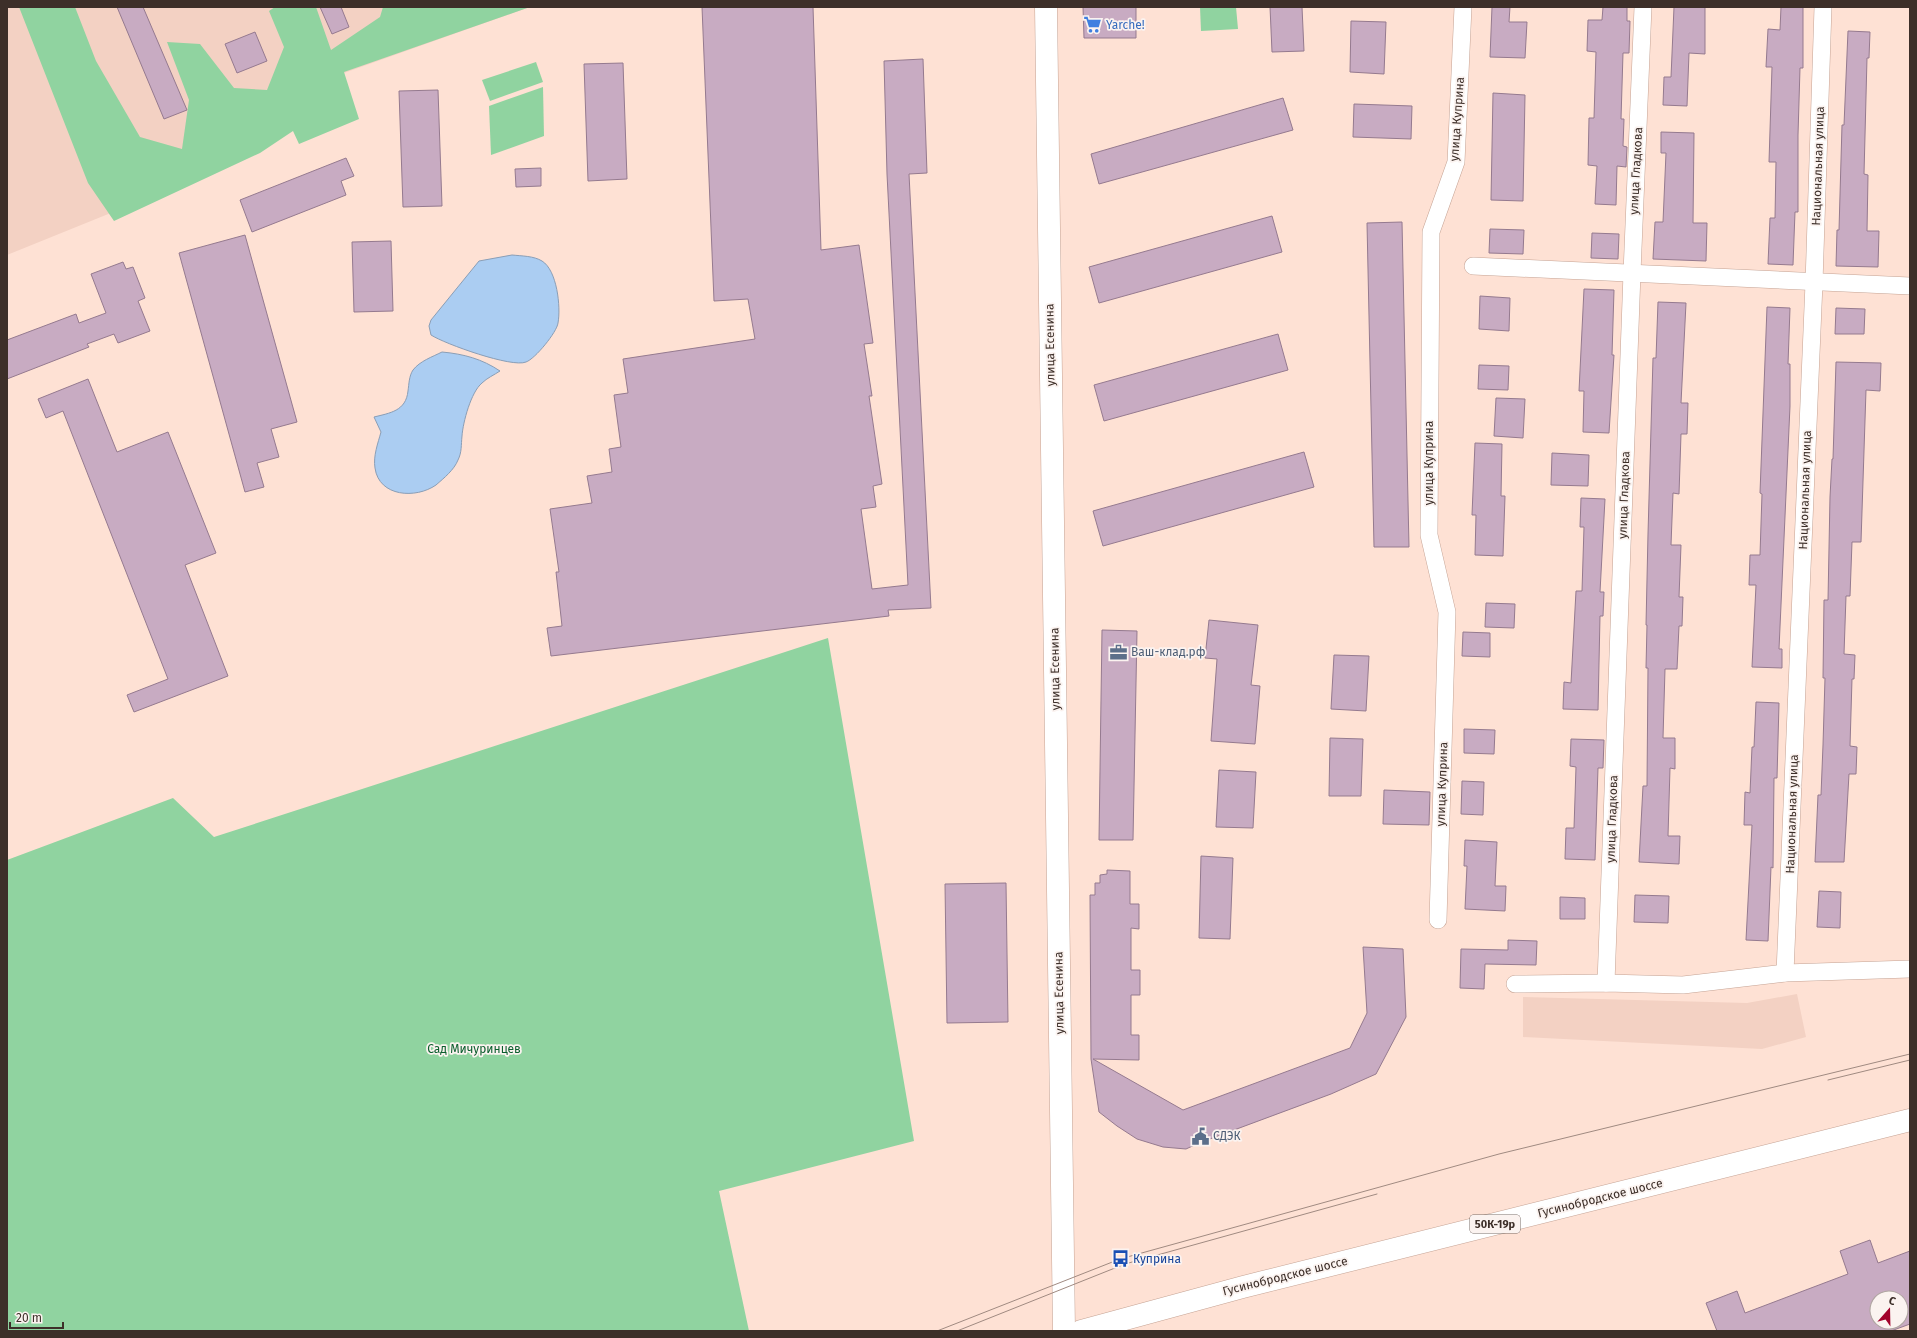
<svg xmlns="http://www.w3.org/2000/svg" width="1917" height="1338" font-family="'Fira Sans',sans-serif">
<rect width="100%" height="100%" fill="#fee1d4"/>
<g fill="#f3d1c3">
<path d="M7,7H530L344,73L133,204L7,255Z"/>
<path d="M1797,994L1806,1037L1762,1049L1523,1037V997L1747,1003Z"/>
</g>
<g fill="#90d3a0">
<path d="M19,7H75L96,61L140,137L182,149L189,100L167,42L200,44L234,88L267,90L284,47L269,11L275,7H316L331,50L380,17L383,7H530L344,72L359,119L299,144L293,131L260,153L114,221L88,183Z"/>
<path d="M1200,7H1236L1238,29L1201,31Z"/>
<path d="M536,62L543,82L490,101L482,80Z"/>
<path d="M543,87L544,136L491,155L489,106Z"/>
<path d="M828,638L914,1141L719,1191L749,1331H7V860L173,798L214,837Z"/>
</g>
<g fill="#abcdf2" stroke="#8a9eb6">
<path d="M512,255C522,256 534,256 542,261C557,270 561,307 558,323C557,332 535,359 526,362C512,368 445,344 431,335L429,326L431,320L479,261Z"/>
<path d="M442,352C464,354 482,359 500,371C494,375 487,378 482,383C471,392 463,422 462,436C461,445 462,452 458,460C454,470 444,478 436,485C416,499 379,497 375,468C373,456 378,443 381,432L374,417C390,413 406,411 408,391C409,384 409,376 413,370C420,361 432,357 442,352Z"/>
</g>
<g fill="#c8abc2" stroke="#957a8f" fill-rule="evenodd">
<path d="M117,7H143L187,110L164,119Z"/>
<path d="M320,7H341L349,27L332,34Z"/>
<path d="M702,7H813L821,250L859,245L873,343L864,344L872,396H869L882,484L873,486L876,507L861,509L872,589L908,585L887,174L884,61L923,59L927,173L909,174L931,608L888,610L889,616L551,656L547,628L562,626L556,572H559L550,509L592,503L587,476L612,472L609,449L621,447L614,395L628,393L623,359L755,339L748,299L714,301Z"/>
<path d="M1083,7H1136V38H1084Z"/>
<path d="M1270,7H1302L1304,51L1272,52Z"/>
<path d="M1492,7H1510L1509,22H1527L1525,58L1490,57Z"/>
<path d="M1603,7H1627V21H1630L1629,53H1623L1621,119H1624L1623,146L1627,147L1626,167L1617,166L1616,205L1595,204L1597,166L1588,165L1589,118H1594L1596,52L1587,51L1588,20H1602Z"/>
<path d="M1674,7H1705V54L1689,53L1687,106L1663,105L1664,77H1671Z"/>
<path d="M1781,7H1803V68H1800L1798,135V212H1795L1793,265L1768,264L1770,218H1775L1776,162H1769L1772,67H1766L1768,29L1780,30Z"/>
<path d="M1351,21L1386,22L1384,74L1350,72Z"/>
<path d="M1848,31L1870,32L1869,58H1867L1864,174L1868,175L1867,231H1879L1878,267L1836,266L1837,230H1839L1842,125H1844Z"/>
<path d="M255,32L267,61L237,73L225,44Z"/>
<path d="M623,63L627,179L588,181L584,64Z"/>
<path d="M438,90L442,206L403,207L399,91Z"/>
<path d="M1493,93L1525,95L1523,201L1491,200Z"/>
<path d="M1283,98L1293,130L1099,184L1091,154Z"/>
<path d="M1354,104L1412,106L1411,139L1353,137Z"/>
<path d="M1661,132L1694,133L1693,223H1707L1706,261L1653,259L1655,222H1663L1666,153H1661Z"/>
<path d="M346,158L354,176L341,181L346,195L252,232L240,200Z"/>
<path d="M541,168V186L516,187L515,169Z"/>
<path d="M1272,216L1282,252L1099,303L1089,267Z"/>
<path d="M1402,222L1409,547H1374L1367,223Z"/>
<path d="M1490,229L1524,230L1523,254L1489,253Z"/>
<path d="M1592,233L1619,234L1618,259L1591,258Z"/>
<path d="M245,235L297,422L271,429L279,457L257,463L264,487L245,492L179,253Z"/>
<path d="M391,241L393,311L354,312L352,242Z"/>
<path d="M123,262L126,269L133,267L145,298L138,301L150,331L118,343L114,334L87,344L89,347L7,379V340L76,314L79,323L106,313L91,274Z"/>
<path d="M1584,289L1614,290L1612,355H1614L1609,433L1583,432L1584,391H1579Z"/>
<path d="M1480,296L1510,298L1509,331L1479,329Z"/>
<path d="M1658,302L1686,303L1681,403H1688L1687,434H1681L1679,494L1673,493L1671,545H1681L1679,597H1683L1682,626H1679L1677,669H1665L1663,738H1675V769L1670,768L1668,836H1680L1679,864L1639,862L1643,786H1647L1648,668H1646L1647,625H1646L1648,534L1653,358H1656Z"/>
<path d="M1767,307L1790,308L1788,364H1790V406L1779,649H1782V668L1752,667L1756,585H1749L1750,555H1760L1762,494L1760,493Z"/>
<path d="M1836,308L1865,309L1864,334H1835Z"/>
<path d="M1278,334L1288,370L1104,421L1094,385Z"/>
<path d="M1836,362L1881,363L1880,391L1866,390L1861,542H1852L1850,596H1846L1844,654L1855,655L1854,679H1852L1850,746L1857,747L1856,774H1849L1844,862H1815L1818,795H1821L1823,745L1825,678H1823L1824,600H1828L1830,497L1832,459H1833Z"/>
<path d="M1479,365L1509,366L1508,390L1478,389Z"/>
<path d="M88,379L117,452L168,432L216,553L185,565L228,676L134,712L127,695L168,679L63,411L46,418L38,399Z"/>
<path d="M1496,398L1525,399L1523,438L1494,436Z"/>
<path d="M1475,443L1502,444L1501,496H1505L1503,556L1475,555L1476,515H1472Z"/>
<path d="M1304,452L1314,487L1103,546L1093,511Z"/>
<path d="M1552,453L1589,455L1588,486L1551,485Z"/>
<path d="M1581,498L1605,499L1600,592H1604L1603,616H1600L1598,710L1563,709L1564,682L1571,683L1576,591H1582L1584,527H1580Z"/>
<path d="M1486,603L1515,604L1514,628L1485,627Z"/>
<path d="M1209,620L1258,625L1251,685L1260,686L1255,744L1211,741L1217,659L1205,658Z"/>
<path d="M1102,630L1137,631L1133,840H1099Z"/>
<path d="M1463,632L1490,633V657L1462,656Z"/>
<path d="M1334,655L1369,656L1366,711L1331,709Z"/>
<path d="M1756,702L1779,703L1777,778H1774L1773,868L1771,867L1768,941L1746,940L1752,825H1744L1745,792L1750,793L1752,747H1754Z"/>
<path d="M1464,729L1495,730L1494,754L1464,753Z"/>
<path d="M1330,738L1363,739L1361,796H1329Z"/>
<path d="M1571,739L1604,740L1603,768H1598L1595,860L1565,859L1566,828H1574L1576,767L1570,766Z"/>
<path d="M1219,770L1256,772L1253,828L1216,827Z"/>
<path d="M1462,781L1484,782L1483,815L1461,814Z"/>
<path d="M1384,790L1430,792L1429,825L1383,824Z"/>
<path d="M1465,840L1497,842L1495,886H1506L1505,911L1465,909L1467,866H1464Z"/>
<path d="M1201,856L1233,858L1230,939L1199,938Z"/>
<path d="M1107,870L1130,871V904H1139V929L1131,928V970H1140V995H1131V1035H1139V1060L1093,1059L1183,1110L1350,1048L1367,1013L1363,947L1403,949L1406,1017L1376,1074L1331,1094L1199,1143L1186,1149L1163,1147L1137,1139L1117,1126L1099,1112L1091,1059L1090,895H1095V883H1100V875L1107,874Z"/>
<path d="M1006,883L1008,1022L947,1023L945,884Z"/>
<path d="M1819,891L1841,892L1840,928L1817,927Z"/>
<path d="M1635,895L1669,896L1668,923L1634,922Z"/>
<path d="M1560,897L1585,898V919H1560Z"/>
<path d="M1508,940L1537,941L1536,965L1485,964L1484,989L1460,988L1461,949L1508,950Z"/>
<path d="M1870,1240L1878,1263L1910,1251V1324L1891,1331H1717L1706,1303L1737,1291L1745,1313L1848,1274L1840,1251ZM1877,1298H1901V1322H1877Z"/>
</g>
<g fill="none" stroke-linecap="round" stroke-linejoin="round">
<defs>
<g id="street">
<path d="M1473,266L1910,286"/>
<path d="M1438,920L1447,612L1429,535L1431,232L1456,162L1463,7"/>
<path d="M1785,973L1814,283L1823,7"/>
<path d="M1606,983L1632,273L1643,7"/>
<path d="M1515,984L1606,983L1683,985L1785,973L1910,969"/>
</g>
<path id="secondary" d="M1046,7L1064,1331"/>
<path id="primary" d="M1081,1331L1243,1287L1910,1120"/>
</defs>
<use href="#street" stroke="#c5a394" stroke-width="18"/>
<use href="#secondary" stroke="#c5a394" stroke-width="23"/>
<use href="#primary" stroke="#c5a394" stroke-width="23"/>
<use href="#street" stroke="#fff" stroke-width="17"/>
<use href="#secondary" stroke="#fff" stroke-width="22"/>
<use href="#primary" stroke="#fff" stroke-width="22"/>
<g stroke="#a08a81" stroke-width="1">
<path d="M1828,1080L1910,1060"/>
<path d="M937,1331L1120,1259L1499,1154L1910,1054"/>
<path d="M957,1331L1125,1264L1377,1194"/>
</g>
</g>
<defs>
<symbol id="supermarket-bare" viewBox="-9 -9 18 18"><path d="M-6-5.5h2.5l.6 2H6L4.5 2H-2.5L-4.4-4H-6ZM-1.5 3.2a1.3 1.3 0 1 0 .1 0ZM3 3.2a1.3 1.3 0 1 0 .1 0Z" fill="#3f7fe0" stroke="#fbf3f0" stroke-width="2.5" paint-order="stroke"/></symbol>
<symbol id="office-bare" viewBox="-9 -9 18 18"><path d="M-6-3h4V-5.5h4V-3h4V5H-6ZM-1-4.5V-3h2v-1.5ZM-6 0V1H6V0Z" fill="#5c6f8a" stroke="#fbf3f0" stroke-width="2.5" paint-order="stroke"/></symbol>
<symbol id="civic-bare" viewBox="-9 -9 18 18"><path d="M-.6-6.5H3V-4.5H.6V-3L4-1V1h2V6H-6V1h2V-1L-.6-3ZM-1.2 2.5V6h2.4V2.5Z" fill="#5c6f8a" stroke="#fbf3f0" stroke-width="2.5" paint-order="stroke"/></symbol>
<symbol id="bus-bare" viewBox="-9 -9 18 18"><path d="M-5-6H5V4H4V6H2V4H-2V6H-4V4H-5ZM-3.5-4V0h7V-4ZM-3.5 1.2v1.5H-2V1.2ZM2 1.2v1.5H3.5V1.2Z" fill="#1a4fb4" stroke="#fbf3f0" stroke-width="2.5" paint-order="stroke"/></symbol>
</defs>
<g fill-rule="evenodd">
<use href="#supermarket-bare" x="1080" y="12" width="25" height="25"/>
<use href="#office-bare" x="1106" y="640" width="25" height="25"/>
<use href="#civic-bare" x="1188" y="1124" width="25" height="25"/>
<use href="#bus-bare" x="1108" y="1246" width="25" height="25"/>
</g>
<g text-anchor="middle" stroke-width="3.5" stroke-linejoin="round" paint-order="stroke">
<rect fill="#fbf3f0" stroke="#766a65" stroke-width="1" x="1470" y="1215" width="50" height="18" rx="3"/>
<g font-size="11" font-weight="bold" fill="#3d2f29">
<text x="1495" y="1228">50К-19р</text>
</g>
<g font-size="12" fill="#366cbe" stroke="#fbf3f0" text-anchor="start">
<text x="1106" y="29">Yarche!</text>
</g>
<g font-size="12" fill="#3d2f29" stroke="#fbf3f0">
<text transform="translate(1457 119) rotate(-86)" y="4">улица Куприна</text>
<text transform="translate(1818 166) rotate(-88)" y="4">Национальная улица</text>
<text transform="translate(1636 171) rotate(-87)" y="4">улица Гладкова</text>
<text transform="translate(1050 345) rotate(-91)" y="4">улица Есенина</text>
<text transform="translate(1429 463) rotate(-90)" y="4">улица Куприна</text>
<text transform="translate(1805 490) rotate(-88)" y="4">Национальная улица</text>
<text transform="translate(1624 495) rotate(-88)" y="4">улица Гладкова</text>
<text transform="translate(1055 669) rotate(-91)" y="4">улица Есенина</text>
<text transform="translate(1442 784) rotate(-88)" y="4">улица Куприна</text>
<text transform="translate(1792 814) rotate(-88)" y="4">Национальная улица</text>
<text transform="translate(1612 819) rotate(-88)" y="4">улица Гладкова</text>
<text transform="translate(1059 993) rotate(-91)" y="4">улица Есенина</text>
<text transform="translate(1600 1198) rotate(-14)" y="4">Гусинобродское шоссе</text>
<text transform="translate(1285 1276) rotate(-14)" y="4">Гусинобродское шоссе</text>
</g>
<g font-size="12" fill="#4e5e75" stroke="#fbf3f0" text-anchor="start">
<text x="1131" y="656">Ваш-клад.рф</text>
<text x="1213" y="1140">СДЭК</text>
</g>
<g font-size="12" fill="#0a5e2d" stroke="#fbf3f0">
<text x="474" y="1053">Сад Мичуринцев</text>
</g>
<g font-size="12" fill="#164399" stroke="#fbf3f0" text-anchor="start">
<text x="1133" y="1263">Куприна</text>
</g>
</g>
<rect width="1917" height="1338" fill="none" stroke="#3d2f29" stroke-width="16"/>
<g transform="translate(1889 1310) rotate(20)"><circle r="19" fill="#fbf3f0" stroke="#afa5a0"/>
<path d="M0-3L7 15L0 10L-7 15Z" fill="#a2022b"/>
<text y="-6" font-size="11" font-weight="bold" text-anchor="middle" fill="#3d2f29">С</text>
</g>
<path d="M10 1322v6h53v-6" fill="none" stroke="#3d2f29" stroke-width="2"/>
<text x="16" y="1322" font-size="12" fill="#3d2f29" stroke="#fbf3f0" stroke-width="3" paint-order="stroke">20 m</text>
</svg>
